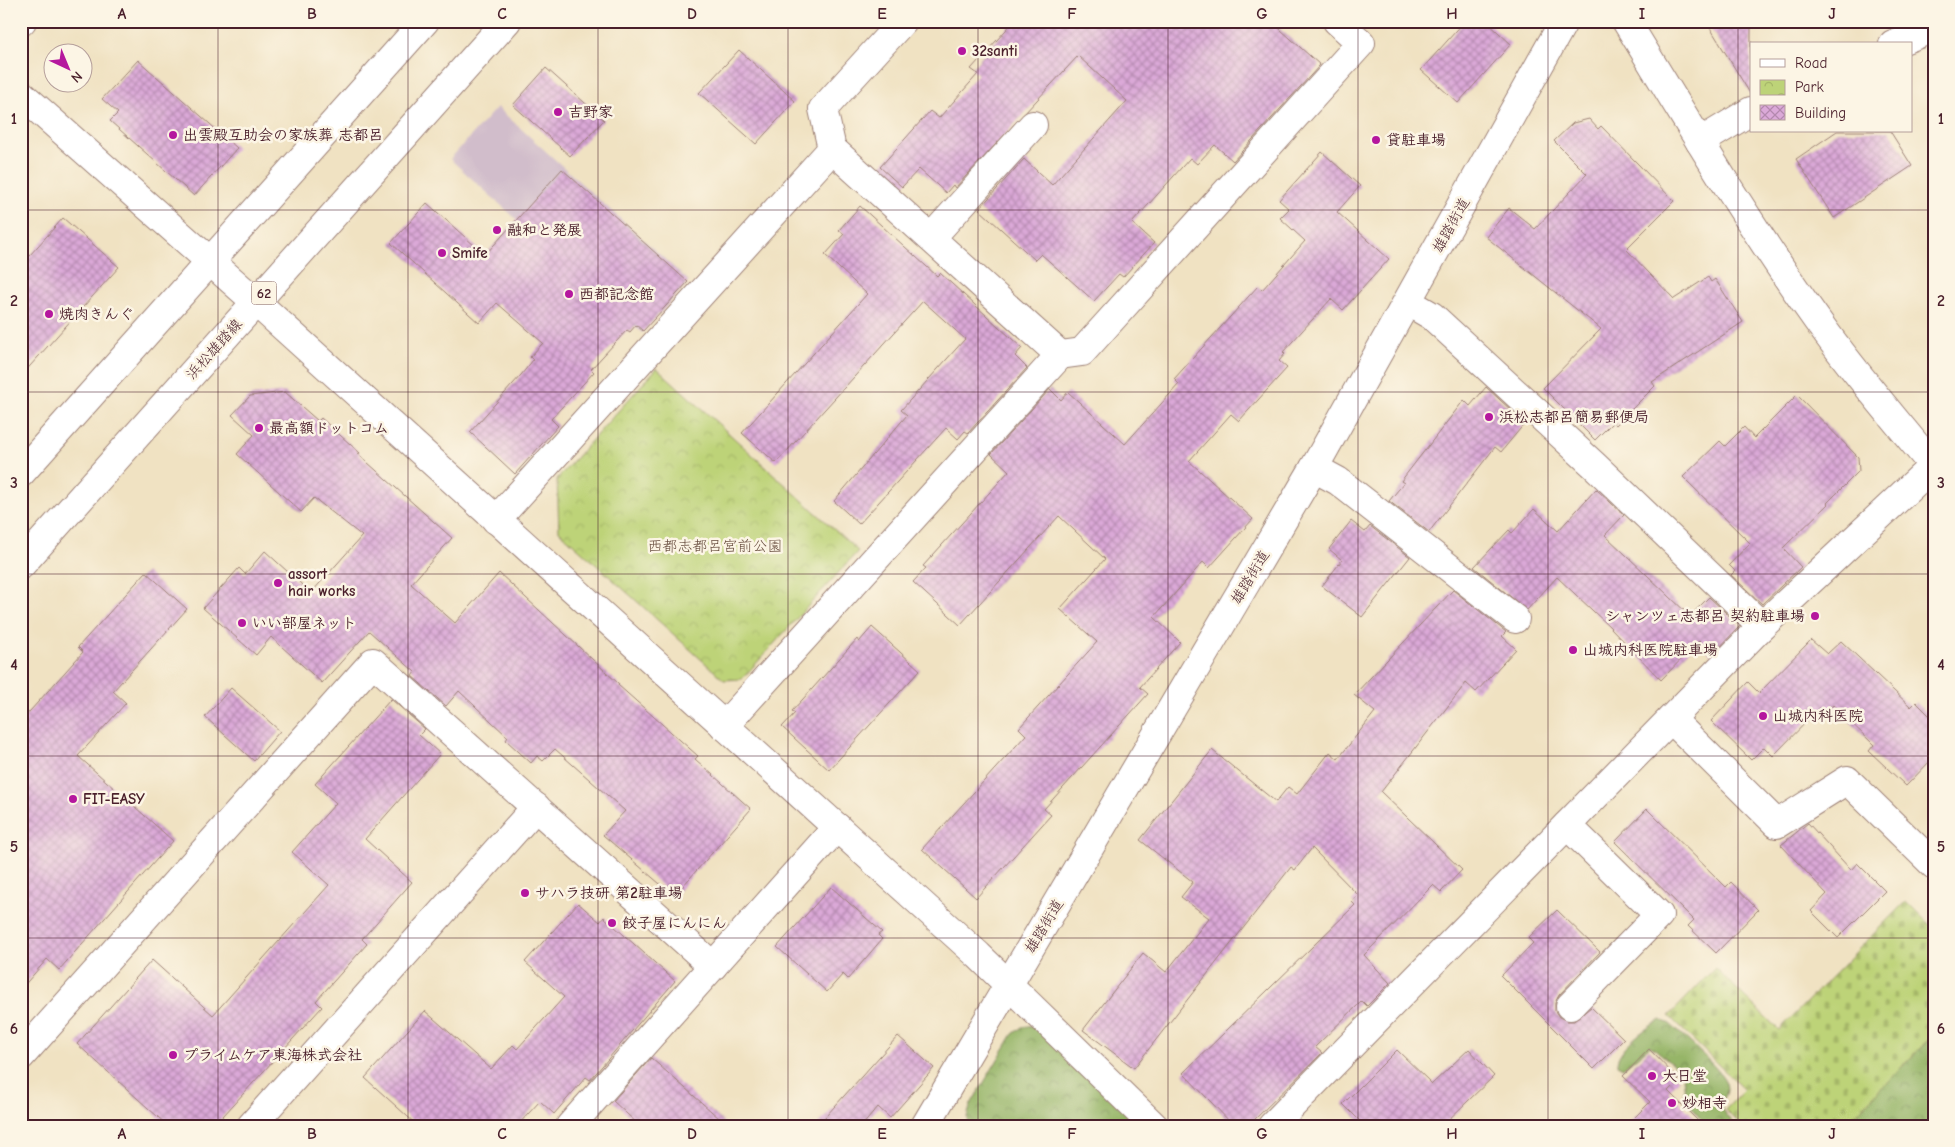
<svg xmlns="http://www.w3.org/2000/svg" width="1955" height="1147" font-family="'Comic Neue','Klee One',sans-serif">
<defs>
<pattern id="forest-crowns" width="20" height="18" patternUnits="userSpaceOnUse" patternTransform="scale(1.25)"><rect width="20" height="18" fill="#96b568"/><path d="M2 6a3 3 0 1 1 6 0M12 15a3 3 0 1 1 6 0" fill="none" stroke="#7c9356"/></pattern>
<pattern id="cemetery-stones" width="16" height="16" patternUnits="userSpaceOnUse" patternTransform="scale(1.25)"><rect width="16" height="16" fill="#bdd378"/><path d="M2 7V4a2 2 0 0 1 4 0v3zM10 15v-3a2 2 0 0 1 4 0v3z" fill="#a4b568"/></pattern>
<pattern id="park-crowns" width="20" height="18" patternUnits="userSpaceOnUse" patternTransform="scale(1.25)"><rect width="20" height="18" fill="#bdd378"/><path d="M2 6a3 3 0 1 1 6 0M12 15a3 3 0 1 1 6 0" fill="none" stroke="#a4b568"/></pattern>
<pattern id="building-cross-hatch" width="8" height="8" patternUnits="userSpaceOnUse" patternTransform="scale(1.25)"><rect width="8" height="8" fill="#dba9d8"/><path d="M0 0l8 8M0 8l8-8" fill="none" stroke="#b489af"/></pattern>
</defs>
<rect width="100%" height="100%" fill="#fcf5e5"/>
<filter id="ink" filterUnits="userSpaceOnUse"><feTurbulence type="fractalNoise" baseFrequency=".02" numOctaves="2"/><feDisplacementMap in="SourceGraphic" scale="10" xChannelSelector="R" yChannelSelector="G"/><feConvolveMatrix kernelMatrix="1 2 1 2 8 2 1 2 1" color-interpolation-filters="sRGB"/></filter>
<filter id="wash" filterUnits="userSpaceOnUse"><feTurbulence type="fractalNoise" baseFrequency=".0096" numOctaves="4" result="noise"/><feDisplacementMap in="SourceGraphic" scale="20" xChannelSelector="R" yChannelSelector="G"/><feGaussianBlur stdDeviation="1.12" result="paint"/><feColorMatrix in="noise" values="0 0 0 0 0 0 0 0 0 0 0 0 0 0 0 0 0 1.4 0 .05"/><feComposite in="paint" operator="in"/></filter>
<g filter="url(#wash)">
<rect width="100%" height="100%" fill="#f0e2c2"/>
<path fill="#d1bdcb" d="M497,107L689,281L642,333L450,159Z"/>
<g fill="url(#forest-crowns)" stroke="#706a4a">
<path d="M1661,1020L1670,1024C1681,1034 1723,1071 1726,1083C1732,1105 1706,1096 1736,1126H1708L1683,1098C1689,1072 1673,1065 1655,1049L1650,1046L1623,1068L1617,1065C1615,1050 1648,1026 1661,1020Z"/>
<path d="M1034,1025L1141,1126H968L967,1117L971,1104L1013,1034L1022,1027Z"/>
<path d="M1934,1034V1126H1844Z"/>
</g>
<path fill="url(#cemetery-stones)" stroke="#847952" d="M1906,901L1934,929V1034L1844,1126H1741L1725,1110L1744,1090L1669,1016L1715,968L1779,1030Z"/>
<path fill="url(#park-crowns)" stroke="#847952" d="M657,368L858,551L742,679L724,680L559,531L557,479Z"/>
<g id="blocks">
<g fill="url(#building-cross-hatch)">
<path d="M1014,21H1271L1320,65L1233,161L1215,145L1197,164L1190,158L1132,223L1154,243L1123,277L1119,274L1094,301L1041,254L1035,260L979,209L1024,159L1052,185L1127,101L1078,56L955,188L953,185L946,193L919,169L902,187L880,167L930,111L939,118L978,74L971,69Z"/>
<path d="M1465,21H1486L1511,44L1458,103L1421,70Z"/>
<path d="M1706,21H1751V95Z"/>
<path d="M739,50L795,101L756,144L699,93Z"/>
<path d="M138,60L237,148L194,196L110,121L118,113L102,99Z"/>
<path d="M546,68L604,120L570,156L513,105Z"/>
<path d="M1589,119L1598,129L1601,126L1674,201L1626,249L1674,299L1708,277L1711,282L1715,279L1743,322L1652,382L1655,386L1616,425L1613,422L1595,440L1543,388L1601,329L1486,237L1509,208L1535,229L1587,174L1554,141L1573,123Z"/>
<path d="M1837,131H1890L1912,166L1834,218L1796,159Z"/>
<path d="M1322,152L1360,186L1337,212L1389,259L1343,310L1331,299L1283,352L1285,354L1279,361L1287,368L1239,421L1231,414L1189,461L1253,519L1209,568L1203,562L1154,617L1180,642L1140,687L1148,694L1044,809L1051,815L976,898L922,849L1026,735L1019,728L1097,642L1060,609L1105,559L1059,516L960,625L913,582L926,568L923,566L1009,471L991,454L1050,389L1061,400L1068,392L1125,444L1179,384L1174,379L1258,286L1262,290L1305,241L1280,218L1289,209L1279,200Z"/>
<path d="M562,169L688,282L643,331L636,325L630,332L627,330L591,369L594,372L551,419L558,426L515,474L470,432L521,375L533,360L530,357L543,343L497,303L479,323L391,243L427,203L485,255Z"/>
<path d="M860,206L937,276L940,273L1022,348L1015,356L1027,368L968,433L965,431L958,439L946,428L859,524L834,501L907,415L901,410L965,339L923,301L776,463L742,433L867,294L825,255L844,234L839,230Z"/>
<path d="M63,218L119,267L21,376V265Z"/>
<path d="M1486,387L1525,423L1501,452L1495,447L1429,532L1389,501L1404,483L1401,481L1464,400L1470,406Z"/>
<path d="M285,392L318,421L321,418L360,453L358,454L452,538L411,584L455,623L499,573L619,684L618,685L698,756L695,759L751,809L674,896L603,835L625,811L555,749L543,761L537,756L531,763L506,740L508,737L459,691L446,706L412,676L415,672L369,631L322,683L271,637L256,655L203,608L239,568L245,574L265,551L311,593L362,536L314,498L301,512L237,454L254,435L232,415L250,396Z"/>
<path d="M1797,395L1858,457L1859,471L1827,503L1828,504L1783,548L1801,567L1762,604L1731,575L1735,571L1729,565L1750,543L1683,477L1720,441L1725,446L1744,427L1754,438Z"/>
<path d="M1596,489L1624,515L1605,535L1690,616L1709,597L1740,626L1712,655L1699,641L1661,680L1610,627L1557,577L1527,610L1474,567L1509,530L1512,533L1534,509L1558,531Z"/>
<path d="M1351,521L1365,532L1370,526L1410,557L1362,617L1322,586L1342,560L1329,549Z"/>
<path d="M146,572L187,609L113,691L126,703L78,756L173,841L59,970L47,959L21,989V721L83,652L78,647Z"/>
<path d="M1453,590L1506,632L1502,636L1516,649L1476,692L1466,683L1381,792L1462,870L1441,892L1433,885L1364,955L1390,983L1367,1006L1362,1001L1315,1047L1322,1053L1248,1126H1234L1183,1073L1355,905L1352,902L1358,895L1312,848L1295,870L1291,867L1134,1068L1083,1030L1143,953L1166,972L1209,918L1181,897L1193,882L1140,840L1212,750L1276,802L1288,787L1297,794L1330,752L1338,759L1375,712L1354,695Z"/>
<path d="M872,627L920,670L829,770L782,727L795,713L792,711L813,688L857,639L859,642Z"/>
<path d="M1811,640L1827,654L1841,641L1911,707L1916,702L1934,720V757L1906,786L1869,751L1874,745L1833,705L1825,713L1820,708L1773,756L1764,747L1751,760L1711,721L1748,682L1759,693Z"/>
<path d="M231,688L280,731L254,761L205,717Z"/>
<path d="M391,699L425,729L419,735L440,754L365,839L412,882L362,939L367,944L316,1001L322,1007L214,1126H168L77,1044L152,960L213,1015L329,885L292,852L336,803L315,784Z"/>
<path d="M1647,809L1726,887L1731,882L1758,910L1716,953L1688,926L1694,920L1615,842Z"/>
<path d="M1808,823L1851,870L1857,863L1885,891L1838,938L1811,911L1827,894L1781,845Z"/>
<path d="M831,887L882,932L878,935L882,939L848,979L843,974L827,992L777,947Z"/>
<path d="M578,903L600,922L604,917L675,981L590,1080L586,1077L554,1114L540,1101L517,1126H418L365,1078L425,1011L491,1069L513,1045L517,1049L564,997L525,962Z"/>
<path d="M1557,910L1600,952L1559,995L1555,1003V1011L1559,1017L1567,1021H1574L1591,1007L1624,1039L1594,1069L1501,976L1533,943L1528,938Z"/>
<path d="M898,1036L934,1068L890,1118L878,1107L862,1126H817Z"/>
<path d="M1469,1049L1494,1076L1442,1126H1365L1343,1104L1397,1050L1432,1084Z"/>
<path d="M1649,1049L1679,1080L1668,1091L1703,1126H1626L1650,1102L1623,1076Z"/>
<path d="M651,1058L728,1126H640L613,1101Z"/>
</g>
</g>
</g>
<g filter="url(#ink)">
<use href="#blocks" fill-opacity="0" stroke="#9d8076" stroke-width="1"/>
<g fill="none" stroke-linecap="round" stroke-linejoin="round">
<defs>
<g id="minor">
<path d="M1626,21C1691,127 1754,234 1827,334C1860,379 1898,423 1934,467"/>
<path d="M21,22L22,21"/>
<path d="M1893,44L1934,28"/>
<path d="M21,94L256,302L978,955L1154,1126"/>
<path d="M1700,142L1751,111"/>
<path d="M931,238L1033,125"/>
<path d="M1408,302L1432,316L1595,466L1762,626"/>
<path d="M1060,355L1082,352L1361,43L1337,21"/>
<path d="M1314,468L1338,481L1515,619"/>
<path d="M496,520L832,149"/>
<path d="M1671,719L1777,824L1847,780L1934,865"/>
<path d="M724,726L1060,355L832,149L823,109L903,21"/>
<path d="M1567,825L1659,915L1570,1006"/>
<path d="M21,1056L373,662L713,966"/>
<path d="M251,1126L536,807"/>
<path d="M570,1126L837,827"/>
<path d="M925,1126L1314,468L1564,21"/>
<path d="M1272,1126L1762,626L1933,466"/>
</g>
<g id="major">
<path d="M21,473L425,21"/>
<path d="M21,565L507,21"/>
</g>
</defs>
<use href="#minor" stroke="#9d8076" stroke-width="30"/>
<use href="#major" stroke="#9d8076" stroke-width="30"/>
<use href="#minor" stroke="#fff" stroke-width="28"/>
<use href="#major" stroke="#fff" stroke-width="28"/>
</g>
</g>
<path fill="none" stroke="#4a1f2b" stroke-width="1" stroke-opacity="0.55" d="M218,21V1126M408,21V1126M598,21V1126M788,21V1126M978,21V1126M1168,21V1126M1358,21V1126M1548,21V1126M1738,21V1126M21,210H1934M21,392H1934M21,574H1934M21,756H1934M21,938H1934"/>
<g fill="#b5179e" stroke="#fcf5e5" stroke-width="2">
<circle cx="962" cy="51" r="5"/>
<circle cx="558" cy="112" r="5"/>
<circle cx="173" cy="135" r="5"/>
<circle cx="1376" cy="140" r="5"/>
<circle cx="497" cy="230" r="5"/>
<circle cx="442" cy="253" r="5"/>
<circle cx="569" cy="294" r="5"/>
<circle cx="49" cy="314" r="5"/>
<circle cx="1489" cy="417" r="5"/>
<circle cx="259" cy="428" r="5"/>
<circle cx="278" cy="583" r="5"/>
<circle cx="1815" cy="616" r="5"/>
<circle cx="242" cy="623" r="5"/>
<circle cx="1573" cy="650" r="5"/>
<circle cx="1763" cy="716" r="5"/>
<circle cx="73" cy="799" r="5"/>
<circle cx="525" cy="893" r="5"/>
<circle cx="612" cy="923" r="5"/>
<circle cx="173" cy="1055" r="5"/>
<circle cx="1652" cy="1076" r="5"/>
<circle cx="1672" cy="1103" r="5"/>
</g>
<g text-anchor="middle" stroke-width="5" stroke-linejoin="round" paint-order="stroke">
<rect fill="#fcf5e5" stroke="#7f5f63" stroke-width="1" x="251.5" y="281.5" width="25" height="23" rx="4"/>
<g font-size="14" font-weight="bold" fill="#4a1f2b">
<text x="264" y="298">62</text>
</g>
<g font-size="15" font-weight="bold" fill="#4a1f2b" stroke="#fcf5e5" text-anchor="start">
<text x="972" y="56">32santi</text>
<text x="568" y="117">吉野家</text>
<text x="183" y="140">出雲殿互助会の家族葬 志都呂</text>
<text x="1386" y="145">貸駐車場</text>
<text x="507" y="235">融和と発展</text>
<text x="452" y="258">Smife</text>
<text x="579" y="299">西都記念館</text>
<text x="59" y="319">焼肉きんぐ</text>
<text x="1499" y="422">浜松志都呂簡易郵便局</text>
<text x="269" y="433">最高額ドットコム</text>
<text x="288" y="579">assort<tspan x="288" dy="17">hair works</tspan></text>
<text x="1805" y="621" text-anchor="end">シャンツェ志都呂 契約駐車場</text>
<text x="252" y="628">いい部屋ネット</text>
<text x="1583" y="655">山城内科医院駐車場</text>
<text x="1773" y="721">山城内科医院</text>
<text x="83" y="804">FIT-EASY</text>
<text x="535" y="898">サハラ技研 第2駐車場</text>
<text x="622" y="928">餃子屋にんにん</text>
<text x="183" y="1060">プライムケア東海株式会社</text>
<text x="1662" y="1081">大日堂</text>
<text x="1682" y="1108">妙相寺</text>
</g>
<g font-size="15" fill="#4a1f2b" stroke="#fcf5e5">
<text transform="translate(1451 225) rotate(-61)" y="5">雄踏街道</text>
<text transform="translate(214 349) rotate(-48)" y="5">浜松雄踏線</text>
<text transform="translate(1250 577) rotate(-59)" y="5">雄踏街道</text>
<text transform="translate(1044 926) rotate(-59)" y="5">雄踏街道</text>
</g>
<g font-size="15" fill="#674c3e" stroke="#fcf5e5">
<text x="715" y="551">西都志都呂宮前公園</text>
</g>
</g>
<rect width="1955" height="1147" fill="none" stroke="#fcf5e5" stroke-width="55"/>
<rect x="1750" y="42" width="162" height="90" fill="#fcf5e5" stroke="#b59f9b"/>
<rect x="1760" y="59" width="25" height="8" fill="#ffffff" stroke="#b59f9b"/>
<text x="1795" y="68" font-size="15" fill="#4a1f2b">Road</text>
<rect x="1760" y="80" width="25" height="15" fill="url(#park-crowns)" stroke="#b59f9b"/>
<text x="1795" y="92" font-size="15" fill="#4a1f2b">Park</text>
<rect x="1760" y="105" width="25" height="15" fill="url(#building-cross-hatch)" stroke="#b59f9b"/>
<text x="1795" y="118" font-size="15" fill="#4a1f2b">Building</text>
<g transform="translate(68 68) rotate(136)"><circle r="24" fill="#fcf5e5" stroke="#b59f9b"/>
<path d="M0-4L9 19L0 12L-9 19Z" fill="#b5179e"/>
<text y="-8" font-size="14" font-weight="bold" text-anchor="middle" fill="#4a1f2b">N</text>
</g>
<rect x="28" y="28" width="1900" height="1092" fill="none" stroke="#4a1f2b" stroke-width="2"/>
<g font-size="16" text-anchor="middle" font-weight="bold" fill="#4a1f2b">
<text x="122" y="19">A</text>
<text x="312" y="19">B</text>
<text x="502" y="19">C</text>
<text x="692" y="19">D</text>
<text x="882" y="19">E</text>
<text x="1072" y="19">F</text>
<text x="1262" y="19">G</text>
<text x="1452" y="19">H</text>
<text x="1642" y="19">I</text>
<text x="1832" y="19">J</text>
<text x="14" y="124">1</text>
<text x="1941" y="124">1</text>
<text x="14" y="306">2</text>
<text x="1941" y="306">2</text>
<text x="14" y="488">3</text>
<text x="1941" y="488">3</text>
<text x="14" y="670">4</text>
<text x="1941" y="670">4</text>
<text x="14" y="852">5</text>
<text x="1941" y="852">5</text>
<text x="14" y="1034">6</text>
<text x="1941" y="1034">6</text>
<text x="122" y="1139">A</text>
<text x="312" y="1139">B</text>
<text x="502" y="1139">C</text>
<text x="692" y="1139">D</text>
<text x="882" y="1139">E</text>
<text x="1072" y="1139">F</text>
<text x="1262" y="1139">G</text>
<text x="1452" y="1139">H</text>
<text x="1642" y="1139">I</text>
<text x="1832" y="1139">J</text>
</g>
</svg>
